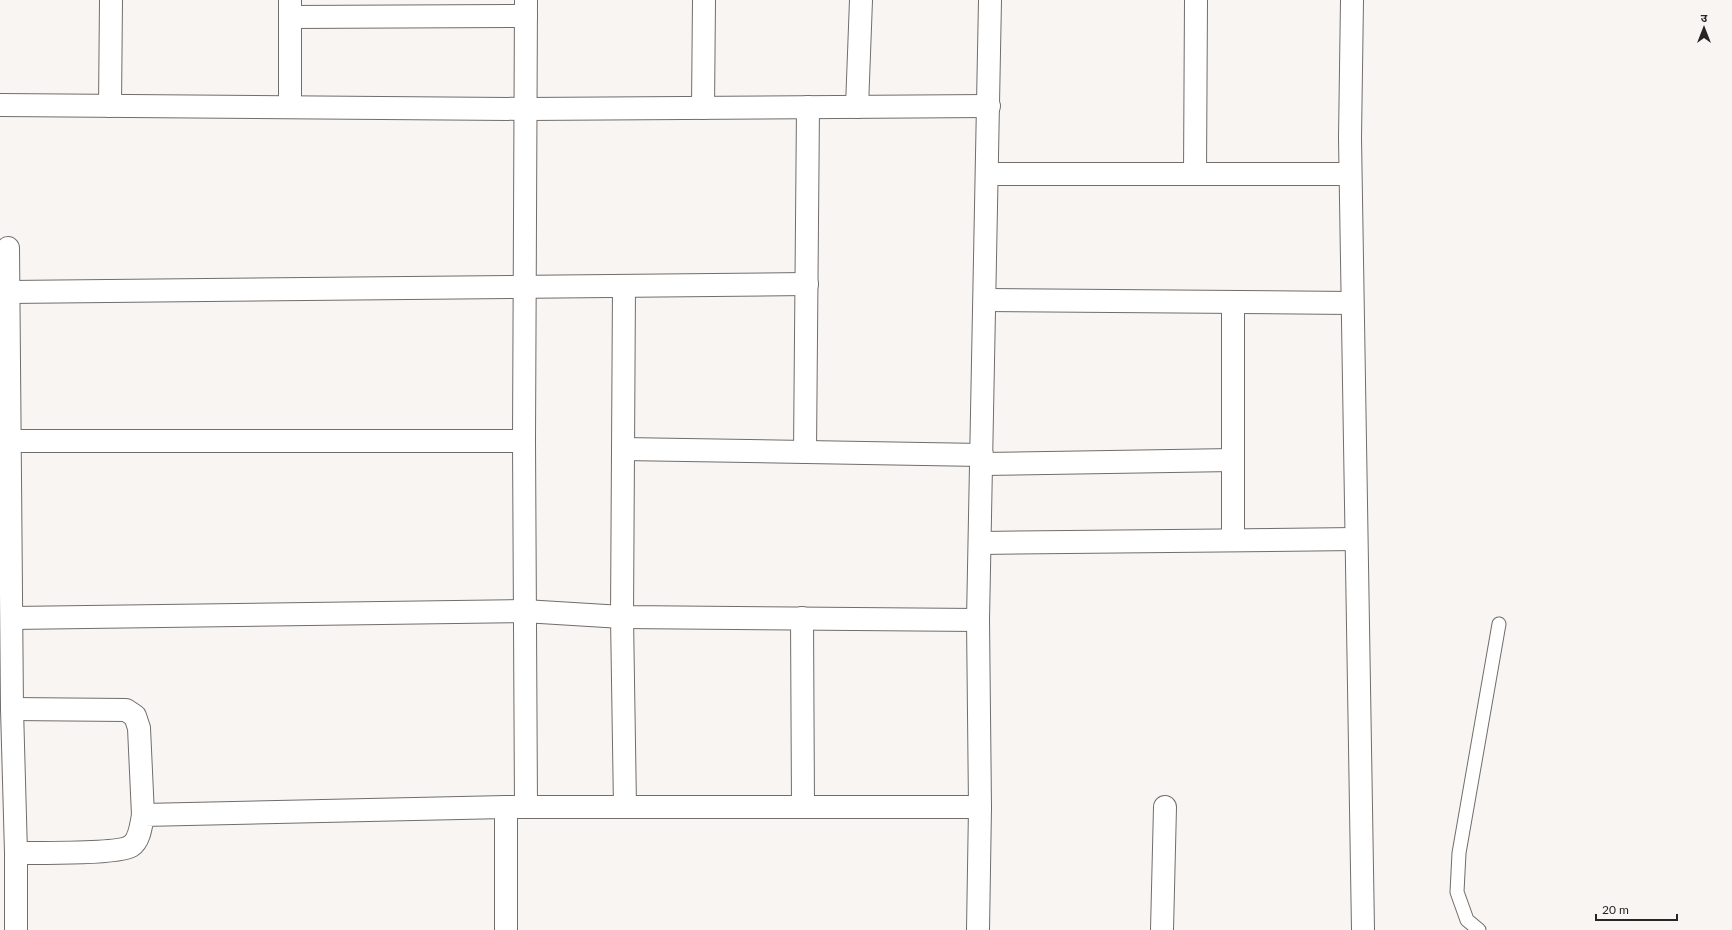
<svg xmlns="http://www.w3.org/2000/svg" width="1732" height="930" font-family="Lato,'Noto Sans Devanagari',sans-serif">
<rect width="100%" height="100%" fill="#f8f5f3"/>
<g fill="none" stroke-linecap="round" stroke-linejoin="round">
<defs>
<path id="lane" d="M1479,930L1467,920L1457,892L1459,853L1499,624"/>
<g id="street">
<path d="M526,0L524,441L526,807"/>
<path d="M1352,0L1350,138L1363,930"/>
<path d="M290,17L526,16"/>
<path d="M0,105L525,109L989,106"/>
<path d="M110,106L111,0"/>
<path d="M290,107V0"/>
<path d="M857,107L861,0"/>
<path d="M703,108L704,0"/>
<path d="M988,174H1350"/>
<path d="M1195,174L1196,0"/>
<path d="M8,248L12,709L16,853V930"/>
<path d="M624,286L622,617L625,807"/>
<path d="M9,292L807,284"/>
<path d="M985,300L1352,303"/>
<path d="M9,441H524"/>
<path d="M623,449L982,455"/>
<path d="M805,452L808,107"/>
<path d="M982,464L1233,460"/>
<path d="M1233,540V302"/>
<path d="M980,543L1356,539"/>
<path d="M12,618L524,611L622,617L978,620"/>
<path d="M802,618L803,807"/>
<path d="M12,709L126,710L135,716L139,728L143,815"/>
<path d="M16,853C35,853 119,854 131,846C140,840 141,825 143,815L506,807H980"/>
<path d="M506,930V807"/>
<path d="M978,930L980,807L978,620L990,0"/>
<path d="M1162,930L1165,807"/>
</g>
</defs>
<use href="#lane" stroke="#706d6b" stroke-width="15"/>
<use href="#street" stroke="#706d6b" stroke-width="24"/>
<use href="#lane" stroke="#fff" stroke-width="13"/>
<use href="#street" stroke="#fff" stroke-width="22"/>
</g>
<g transform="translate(1704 28)" stroke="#f8f5f3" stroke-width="3" paint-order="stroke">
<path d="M0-3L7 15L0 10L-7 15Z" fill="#272625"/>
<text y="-6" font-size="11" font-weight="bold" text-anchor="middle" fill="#272625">उ</text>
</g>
<path d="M1596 914v6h81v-6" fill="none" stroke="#272625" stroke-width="2"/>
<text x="1602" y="914" font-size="12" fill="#272625" stroke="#f8f5f3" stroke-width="3" paint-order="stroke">20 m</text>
</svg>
